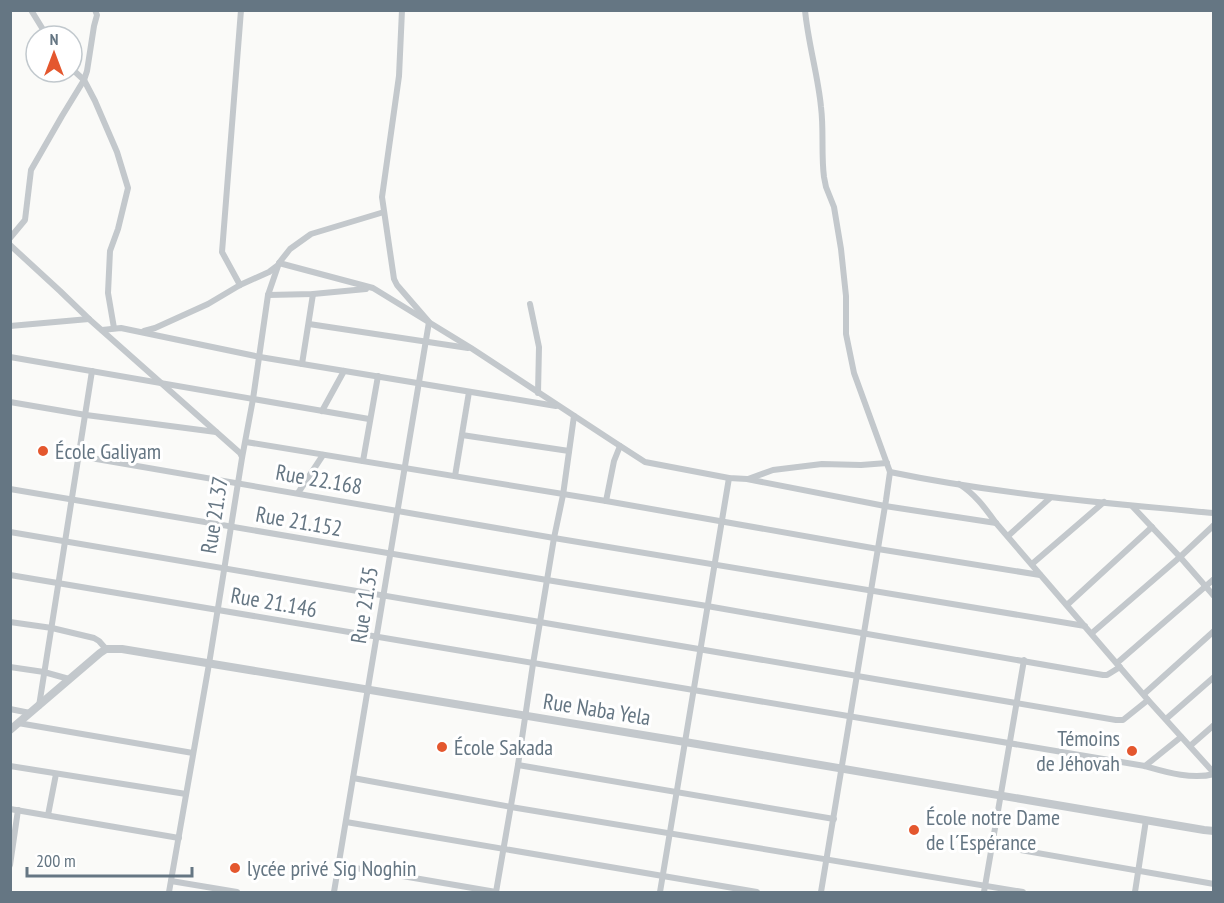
<svg xmlns="http://www.w3.org/2000/svg" width="1224" height="903" font-family="'PT Sans Narrow',sans-serif">
<rect width="100%" height="100%" fill="#fafaf8"/>
<g fill="none" stroke-linecap="round" stroke-linejoin="round">
<g stroke="#c3c8cc" stroke-width="6">
<path d="M31,10L47,36"/>
<path d="M805,10C808,43 818,75 821,107C824,131 821,154 824,177L826,187L834,207L841,249L846,296V334L854,373L890,472L886,500L821,892"/>
<path d="M72,69L84,80L95,101L117,152L128,188L118,229L110,251L108,293L114,328"/>
<path d="M10,238L25,220L31,170L62,116L84,80L87,71L94,26L97,15L95,10"/>
<path d="M10,245L60,291L89,319L240,453L242,457"/>
<path d="M279,263L373,288L471,348L614,442L645,462L729,478L747,479L885,506L996,523"/>
<path d="M240,285L222,252L241,10"/>
<path d="M268,295L313,294L366,289"/>
<path d="M530,304L539,347L538,393"/>
<path d="M309,324L468,348"/>
<path d="M10,326L89,319"/>
<path d="M102,330L121,328L260,357L556,406"/>
<path d="M144,331L155,328L208,304L240,285L269,272L277,266"/>
<path d="M10,357L369,419"/>
<path d="M302,364L313,294"/>
<path d="M10,402L86,415L216,432"/>
<path d="M322,411L344,371"/>
<path d="M462,435L569,451"/>
<path d="M246,442L606,501L878,549L1040,575"/>
<path d="M79,456L554,538L1085,626"/>
<path d="M363,461L378,376"/>
<path d="M890,472C996,494 1105,503 1214,513"/>
<path d="M455,476L469,392"/>
<path d="M748,479L773,470L822,464L861,465L887,463"/>
<path d="M959,484C975,494 985,508 996,523L1148,700L1214,773"/>
<path d="M10,489L547,580L707,606L1103,675H1107L1120,667"/>
<path d="M298,493L323,455"/>
<path d="M606,501L614,461L620,446"/>
<path d="M1133,507L1180,557L1214,596"/>
<path d="M10,532C378,597 748,655 1116,720H1123L1148,700"/>
<path d="M1008,536L1050,498"/>
<path d="M1032,564L1104,502"/>
<path d="M10,575L1145,766C1166,772 1192,780 1214,774"/>
<path d="M1067,605L1152,527"/>
<path d="M10,622L52,628L94,638L99,641L106,649"/>
<path d="M1092,633L1180,557L1214,525"/>
<path d="M1117,663L1214,579"/>
<path d="M10,667L44,672L69,679"/>
<path d="M1144,694L1214,631"/>
<path d="M39,706L92,371"/>
<path d="M10,709L30,713"/>
<path d="M1166,719L1214,677"/>
<path d="M18,723L193,753"/>
<path d="M1190,746L1214,725"/>
<path d="M518,765L834,819"/>
<path d="M10,766L186,794"/>
<path d="M1145,766L1181,737"/>
<path d="M353,778L511,807L1023,892"/>
<path d="M10,809L179,838"/>
<path d="M48,815L56,774"/>
<path d="M346,822L757,892"/>
<path d="M992,845L1214,884"/>
<path d="M10,865L18,810"/>
<path d="M338,865L496,892"/>
<path d="M171,881L237,892"/>
<path d="M169,892L209,664L242,458L253,399L268,295L279,263L290,249L311,234L384,212"/>
<path d="M334,892C366,703 397,512 429,322L397,285L394,279L382,197L399,76L402,10"/>
<path d="M496,892L518,765L533,664L554,538L563,495L574,416"/>
<path d="M660,892L729,478"/>
<path d="M984,892L1024,660"/>
<path d="M1135,892L1146,820"/>
</g>
<path stroke="#c3c8cc" stroke-width="8" d="M10,730L100,653L106,649H122L685,742L1204,830L1214,831"/>
</g>
<g fill="#e4572e" stroke="#fff" stroke-width="2">
<circle cx="43" cy="451" r="6"/>
<circle cx="442" cy="747" r="6"/>
<circle cx="1132" cy="751" r="6"/>
<circle cx="914" cy="830" r="6"/>
<circle cx="235" cy="868" r="6"/>
</g>
<g text-anchor="middle" stroke-width="6" stroke-linejoin="round" paint-order="stroke">
<g font-size="22" fill="#657683" stroke="#fff" text-anchor="start">
<text x="55" y="459">École Galiyam</text>
<text x="1120" y="746" text-anchor="end">Témoins<tspan x="1120" dy="25">de Jéhovah</tspan></text>
<text x="454" y="755">École Sakada</text>
<text x="926" y="825">École notre Dame<tspan x="926" dy="25">de l´Espérance</tspan></text>
<text x="247" y="876">lycée privé Sig Noghin</text>
</g>
<g font-size="22" fill="#657683" stroke="#fff">
<text transform="translate(319 479) rotate(10)" y="8">Rue 22.168</text>
<text transform="translate(214 515) rotate(-81)" y="8">Rue 21.37</text>
<text transform="translate(299 521) rotate(10)" y="8">Rue 21.152</text>
<text transform="translate(274 602) rotate(10)" y="8">Rue 21.146</text>
<text transform="translate(364 605) rotate(-81)" y="8">Rue 21.35</text>
<text transform="translate(597 709) rotate(9)" y="8">Rue Naba Yela</text>
</g>
</g>
<rect width="1224" height="903" fill="none" stroke="#657683" stroke-width="24"/>
<g transform="translate(54 54)"><circle r="28" fill="#ffffff" stroke="#c1c8cd" stroke-width="1.5"/>
<path d="M0-4.5L10 22L0 15L-10 22Z" fill="#e4572e"/>
<text y="-9" font-size="16" font-weight="bold" text-anchor="middle" fill="#657683">N</text>
</g>
<path d="M27 867v9h165v-9" fill="none" stroke="#657683" stroke-width="3"/>
<text x="36" y="867" font-size="18" fill="#657683" stroke="#ffffff" stroke-width="4.5" paint-order="stroke">200 m</text>
</svg>
